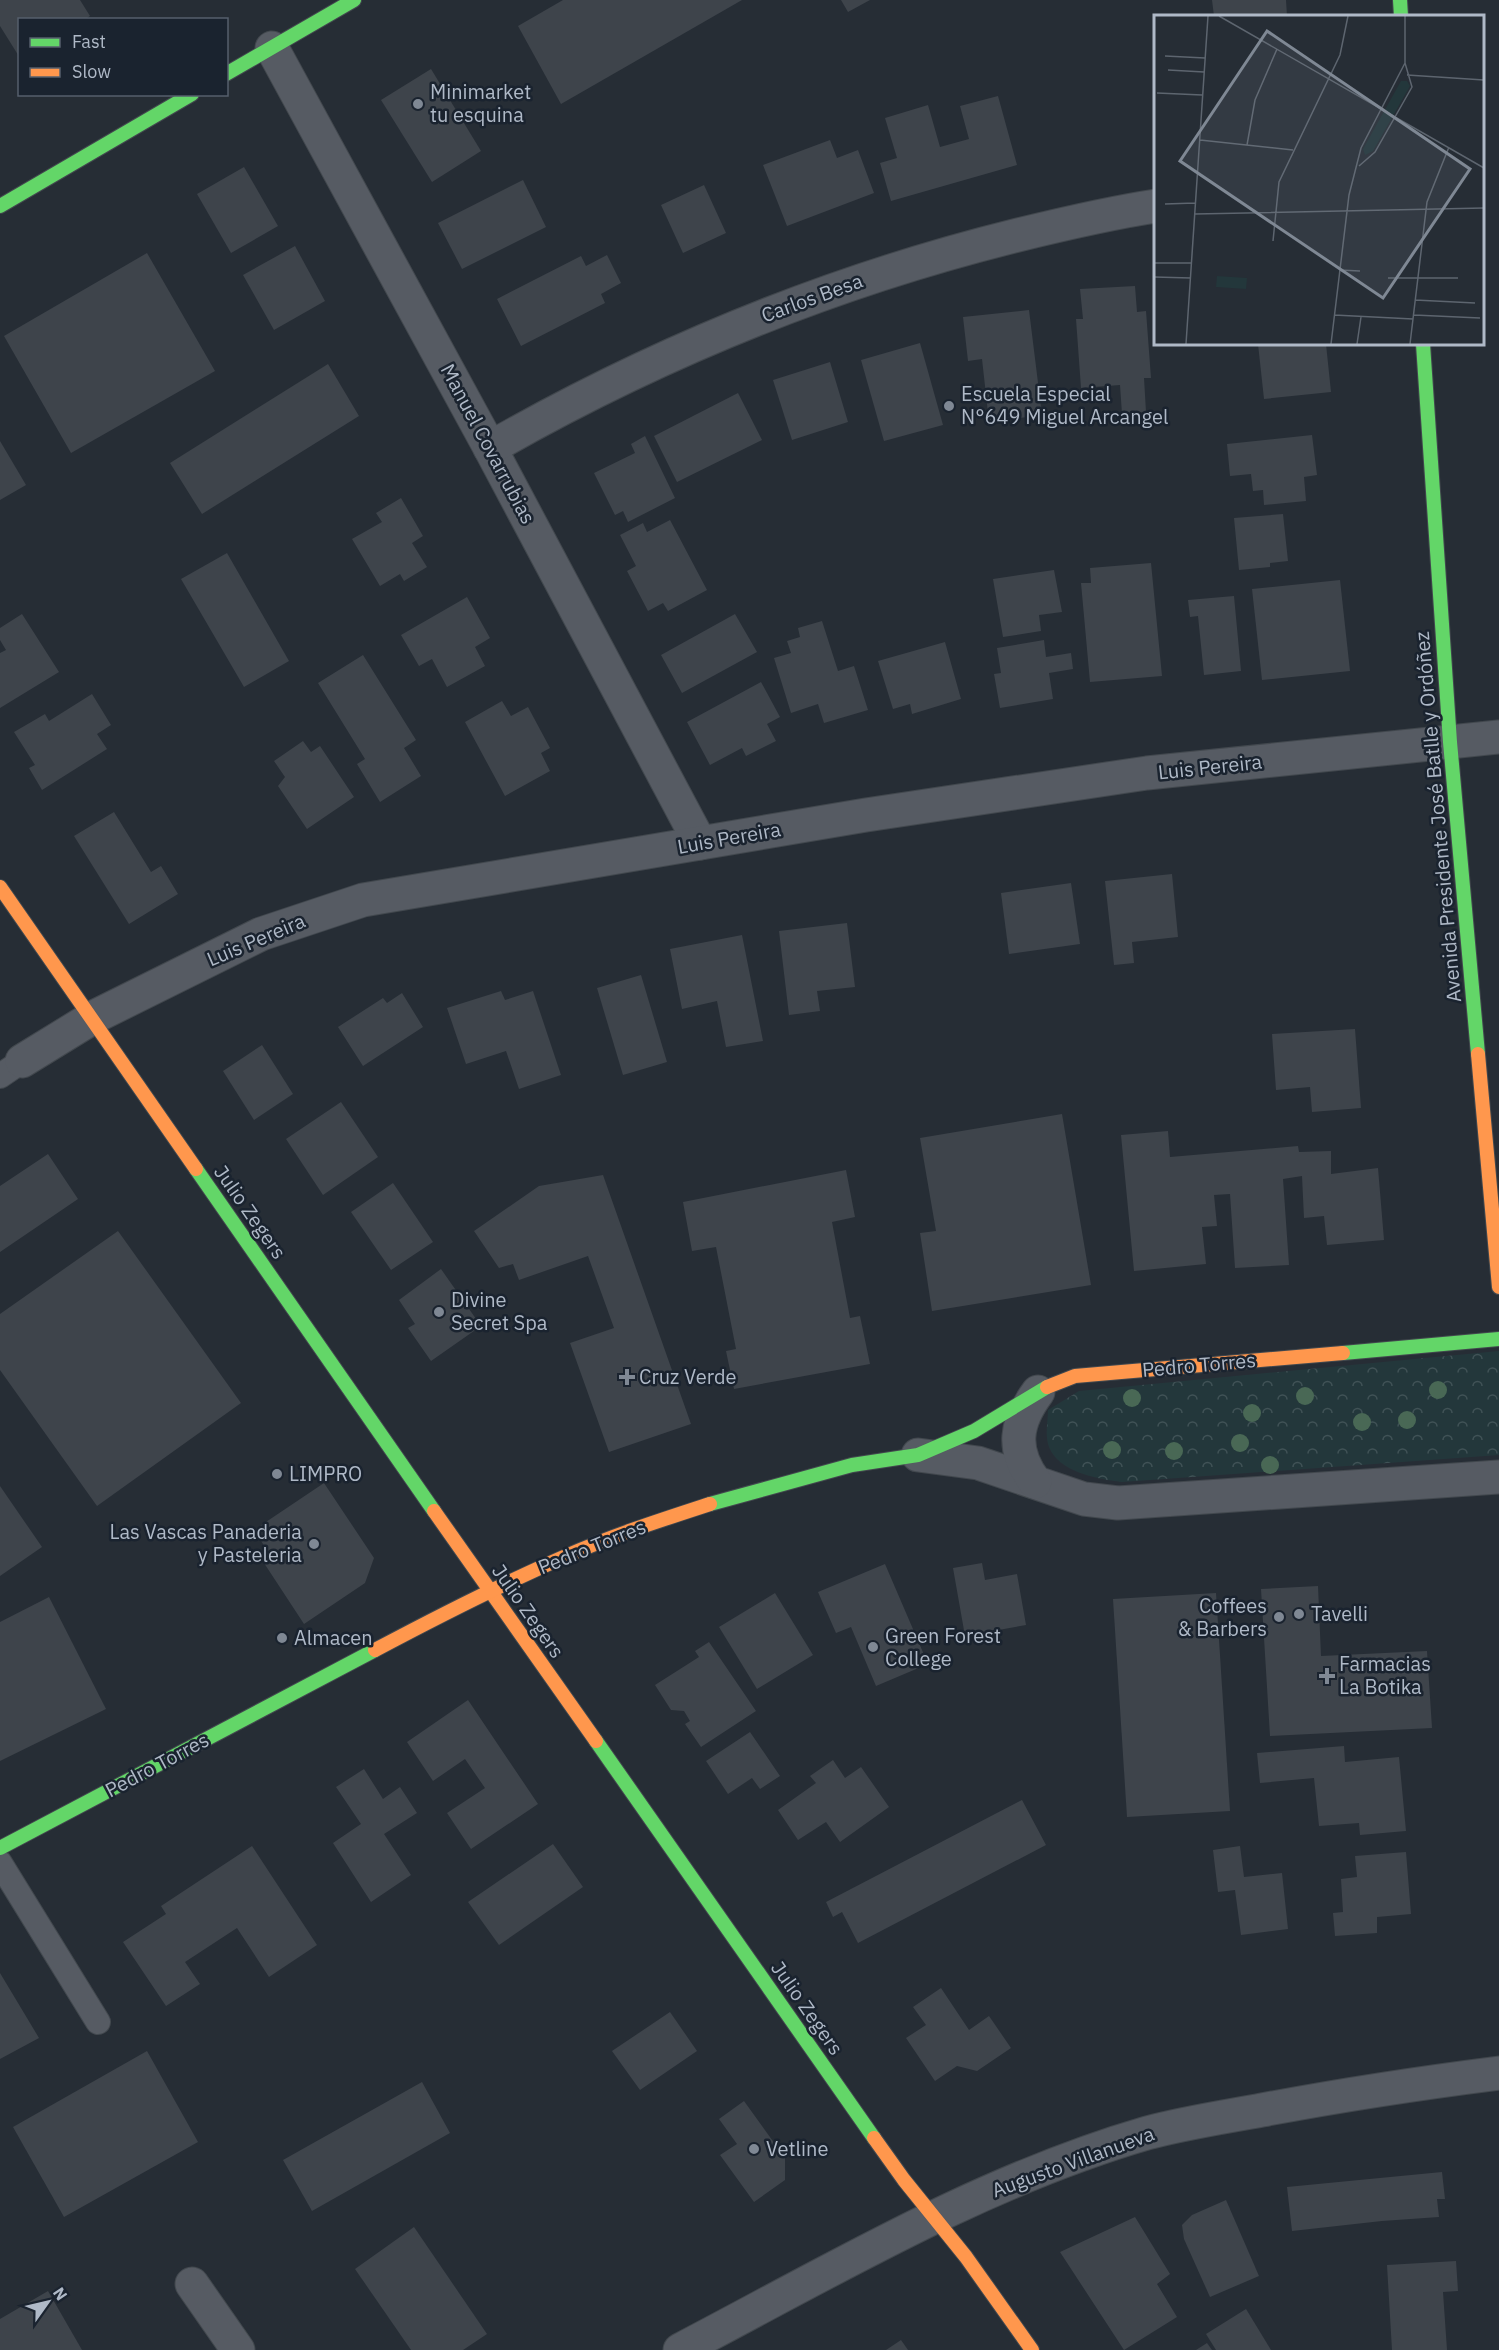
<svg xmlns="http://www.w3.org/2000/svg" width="1499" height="2350" font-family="'IBM Plex Sans',sans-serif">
<defs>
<pattern id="forest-crowns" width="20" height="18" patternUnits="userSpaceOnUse" patternTransform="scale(1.5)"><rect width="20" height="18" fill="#23373b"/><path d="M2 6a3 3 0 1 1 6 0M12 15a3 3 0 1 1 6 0" fill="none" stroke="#405256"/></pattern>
</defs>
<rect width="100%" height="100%" fill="#262d35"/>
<path fill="url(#forest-crowns)" d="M1499,1351V1455L1122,1482C1097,1479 1050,1471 1047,1438C1046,1429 1048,1419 1048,1410L1079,1391Z"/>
<g fill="#3e444b">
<path d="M0,0H80L90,16L84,20H20V58L0,26Z"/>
<path d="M563,0H742L561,104L518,26Z"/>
<path d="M841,0H870L848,12Z"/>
<path d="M1212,0H1286L1287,16H1214Z"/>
<path d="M431,69L481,151L432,182L381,100Z"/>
<path d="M998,96L1017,165L891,201L880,163L897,158L885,118L928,105L940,147L969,139L960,106Z"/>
<path d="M830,140L837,158L858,150L874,193L787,226L763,165Z"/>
<path d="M244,167L278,226L231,253L197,194Z"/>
<path d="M523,180L546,227L462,269L438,223Z"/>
<path d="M704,185L726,233L683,253L661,205Z"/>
<path d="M295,246L325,301L274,330L243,275Z"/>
<path d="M147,253L215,371L71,453L4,336Z"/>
<path d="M607,255L621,283L601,294L605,303L521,346L497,299L581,256L586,266Z"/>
<path d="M1135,286L1137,312L1146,311L1151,378H1144L1146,412L1122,414L1120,385L1081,388L1076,319H1083L1080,289Z"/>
<path d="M1029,310L1042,415L989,422L982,359L968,361L963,317Z"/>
<path d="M920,343L943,425L884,441L861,360Z"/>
<path d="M1258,344H1326L1331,392L1264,399Z"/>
<path d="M830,362L848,422L792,440L773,380Z"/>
<path d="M328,364L359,416L202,514L170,463Z"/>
<path d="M738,393L762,440L677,482L654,436Z"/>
<path d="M1312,435L1317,475L1304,477L1306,501L1264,505L1263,490L1253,491L1251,474L1230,476L1227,444Z"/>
<path d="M645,436L675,498L628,522L623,511L615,515L594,473L635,453L631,444Z"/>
<path d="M0,441L26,485L0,500Z"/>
<path d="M401,498L423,536L412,543L427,567L404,581L400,574L380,586L352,539L382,522L376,513Z"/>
<path d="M1283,514L1288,561L1270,563V567L1239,570L1234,518Z"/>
<path d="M670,520L707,590L668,611L663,603L648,611L627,571L636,566L620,535L643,523L647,532Z"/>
<path d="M227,553L289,661L244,687L181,579Z"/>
<path d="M1151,563L1162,676L1090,682L1081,583H1091L1090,568Z"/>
<path d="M1054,570L1062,612L1039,615L1041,631L1003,637L993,579Z"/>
<path d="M1340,580L1350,671L1262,680L1252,589Z"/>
<path d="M1234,596L1241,671L1204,675L1198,616L1190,617L1188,600Z"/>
<path d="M467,597L490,638L475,647L485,666L447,687L432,659L419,666L401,635Z"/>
<path d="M22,614L59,672L0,708V653L6,650L0,640V628Z"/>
<path d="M735,614L757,652L682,693L661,655Z"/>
<path d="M822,621L838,671L854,666L868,710L824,723L818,704L791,713L774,658L791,653L787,641L800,637L798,628Z"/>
<path d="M1044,640L1046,657L1071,653L1073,669L1049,673L1053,699L1000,708L994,674L1001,673L997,648Z"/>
<path d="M945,642L961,699L912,714L910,704L893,709L878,661Z"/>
<path d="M363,655L416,740L404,748L421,776L380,802L357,764L365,759L318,683Z"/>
<path d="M761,682L780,717L767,724L776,741L746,756L742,748L710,765L687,722Z"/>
<path d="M92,694L111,725L97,734L107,749L42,790L29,768L35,765L14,732L45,714L49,721Z"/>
<path d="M502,701L511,716L528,707L550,748L541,753L550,771L505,796L465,722Z"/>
<path d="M303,741L311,752L320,746L354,797L307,829L278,786L285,777L274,761Z"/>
<path d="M114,812L151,872L161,866L178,894L129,924L74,836Z"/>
<path d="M1172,874L1178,937L1132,942L1134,963L1114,965L1105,881Z"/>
<path d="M1071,883L1080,944L1009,954L1001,893Z"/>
<path d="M847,923L855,987L817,991L820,1011L789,1015L779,931Z"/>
<path d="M742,935L763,1041L726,1047L717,1001L682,1009L670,949Z"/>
<path d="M641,975L667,1062L623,1075L597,988Z"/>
<path d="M501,991L505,1000L533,991L561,1075L519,1089L506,1051L466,1064L447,1008Z"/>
<path d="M402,993L423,1027L363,1066L338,1027L383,998L387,1003Z"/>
<path d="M1355,1029L1361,1108L1312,1112L1310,1087L1276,1090L1272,1034Z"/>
<path d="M262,1045L293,1094L254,1120L223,1071Z"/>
<path d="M341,1102L378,1157L323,1195L286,1139Z"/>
<path d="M1062,1114L1091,1285L932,1311L920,1233L936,1231L920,1138Z"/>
<path d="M1168,1131L1170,1157L1298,1146L1299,1152L1331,1151V1174L1378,1168L1384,1240L1327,1245L1324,1216L1304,1218L1302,1176L1283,1179L1289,1265L1235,1268L1230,1194L1214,1195L1217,1226L1202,1227L1206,1264L1134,1271L1121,1135Z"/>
<path d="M48,1154L78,1199L0,1252V1186Z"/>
<path d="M846,1170L855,1217L832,1222L850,1318L860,1316L870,1364L734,1389L726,1351L736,1349L716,1247L692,1251L683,1202Z"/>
<path d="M603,1175L691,1424L609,1452L570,1343L614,1328L588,1256L519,1280L513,1264L499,1268L474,1231L539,1186Z"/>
<path d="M393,1183L433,1242L391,1270L351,1212Z"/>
<path d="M118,1231L241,1403L97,1506L0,1370V1314Z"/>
<path d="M441,1269L481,1326L431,1361L408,1328L415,1324L399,1300Z"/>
<path d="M324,1483L374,1558L365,1583L304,1624L264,1563L272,1558L254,1530Z"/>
<path d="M0,1486L42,1547L0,1576Z"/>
<path d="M982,1563L985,1580L1017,1574L1026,1625L965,1636L953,1568Z"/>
<path d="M885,1564L928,1664L876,1686L851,1627L836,1633L818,1592Z"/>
<path d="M1318,1586L1321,1656L1427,1651L1432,1728L1270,1736L1261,1589Z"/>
<path d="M775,1593L813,1655L757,1689L719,1627Z"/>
<path d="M1216,1593L1230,1811L1127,1817L1113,1599Z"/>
<path d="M49,1597L106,1709L0,1761V1622Z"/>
<path d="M709,1642L756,1711L701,1747L685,1724L690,1721L684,1711L671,1710L655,1685L699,1657L695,1651Z"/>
<path d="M468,1700L538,1804L471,1849L447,1813L485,1788L465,1759L433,1781L407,1742Z"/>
<path d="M750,1732L780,1776L760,1789L752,1778L728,1794L706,1761Z"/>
<path d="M1344,1746L1345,1762L1399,1757L1406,1831L1360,1835L1359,1823L1319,1826L1314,1778L1260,1783L1257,1753Z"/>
<path d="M833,1760L845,1778L861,1767L889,1807L840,1842L826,1822L798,1840L778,1810L816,1783L810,1776Z"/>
<path d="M364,1769L383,1799L400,1787L417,1813L384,1834L411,1875L371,1902L333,1843L361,1824L336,1787Z"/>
<path d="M1022,1800L1046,1845L858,1943L842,1912L833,1917L826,1902Z"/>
<path d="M553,1844L583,1887L499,1945L468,1902Z"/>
<path d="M252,1846L317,1945L269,1977L237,1928L185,1962L200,1984L166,2006L123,1942L166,1914L161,1906Z"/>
<path d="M1240,1846L1244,1877L1282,1873L1288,1929L1241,1935L1235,1890L1218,1892L1213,1850Z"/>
<path d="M1406,1852L1411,1914L1377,1917V1933L1335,1936L1333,1913L1343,1912L1341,1879L1357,1877L1355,1856Z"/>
<path d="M0,1973L39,2038L0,2059Z"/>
<path d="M941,1988L969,2030L989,2016L1011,2048L977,2071L957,2066L935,2081L906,2038L926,2025L913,2007Z"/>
<path d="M670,2012L697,2051L640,2090L612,2051Z"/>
<path d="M147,2051L198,2142L64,2217L13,2127Z"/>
<path d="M422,2082L450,2133L312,2211L283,2160Z"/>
<path d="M744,2101L785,2158V2180L754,2202L720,2155L737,2144L719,2119Z"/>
<path d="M1442,2172L1445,2199H1437L1439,2217L1382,2221L1292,2231L1287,2187Z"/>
<path d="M1226,2200L1259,2276L1210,2297L1184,2239L1182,2225L1192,2215Z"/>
<path d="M1135,2217L1170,2274L1157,2284L1177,2317L1124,2350L1060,2252Z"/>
<path d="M414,2227L487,2334L463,2350H411L355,2269Z"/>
<path d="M1456,2261L1458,2291L1443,2292L1447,2350H1392L1387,2265Z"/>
<path d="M48,2291L82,2350H0V2319Z"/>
<path d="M1246,2309L1271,2350H1216L1206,2334Z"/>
<path d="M901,2340L908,2350H886Z"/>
<path d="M1207,2343L1212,2350H1196Z"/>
</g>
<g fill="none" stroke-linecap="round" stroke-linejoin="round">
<defs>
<g id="lane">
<path d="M0,1076L22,1061"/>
<path d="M0,1863L98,2022"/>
</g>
<g id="street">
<path d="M272,48L490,448L700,843"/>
<path d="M490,448C656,353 832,281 1018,235C1063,224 1109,213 1156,206"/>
<path d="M22,1061L92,1018L261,934L363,900L866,815L1147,773L1499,737"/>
<path d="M918,1455L978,1463L1084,1499L1118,1503L1499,1477"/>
<path d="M1035,1482C1011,1450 1015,1423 1038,1392"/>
<path d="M192,2284L238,2350"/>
<path d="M680,2350C831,2271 982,2181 1147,2133C1184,2123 1224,2117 1262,2110C1341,2095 1420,2083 1499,2073"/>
</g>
<g id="fast">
<path d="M1400,0L1401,16"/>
<path d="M226,74L354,0"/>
<path d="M0,206L192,94"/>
<path d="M1423,344L1450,742L1478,1054"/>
<path d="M196,1169L434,1511"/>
<path d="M1343,1353L1499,1339"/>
<path d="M710,1504L852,1465L918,1455L974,1431L1047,1387"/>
<path d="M596,1741L874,2138"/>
<path d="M0,1848L375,1650"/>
</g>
<g id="slow">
<path d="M0,887L196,1169"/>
<path d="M1478,1054L1499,1287"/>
<path d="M1047,1387L1075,1376L1343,1353"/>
<path d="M434,1511L596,1741"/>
<path d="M375,1650C437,1617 500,1585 564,1557C611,1536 661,1520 710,1504"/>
<path d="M874,2138L904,2180L966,2257L1032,2350"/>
</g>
</defs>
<use href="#lane" stroke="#42484e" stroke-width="26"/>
<use href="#street" stroke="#42484e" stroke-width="35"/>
<use href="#fast" stroke="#42484e" stroke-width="16"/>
<use href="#slow" stroke="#42484e" stroke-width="16"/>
<use href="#lane" stroke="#565b63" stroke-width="24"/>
<use href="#street" stroke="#565b63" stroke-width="33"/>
<use href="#fast" stroke="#63d668" stroke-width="14"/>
<use href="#slow" stroke="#ff974d" stroke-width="14"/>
</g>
<g fill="#496855">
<circle cx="1438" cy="1390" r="9"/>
<circle cx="1305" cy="1396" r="9"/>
<circle cx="1132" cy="1398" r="9"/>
<circle cx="1252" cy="1413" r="9"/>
<circle cx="1407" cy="1420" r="9"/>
<circle cx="1362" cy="1422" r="9"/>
<circle cx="1240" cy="1443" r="9"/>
<circle cx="1112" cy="1450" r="9"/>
<circle cx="1174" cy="1451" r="9"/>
<circle cx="1270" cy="1465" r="9"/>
</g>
<g fill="#7f8894" stroke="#1a232f" stroke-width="2">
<circle cx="418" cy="104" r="6"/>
<circle cx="949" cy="406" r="6"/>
<circle cx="439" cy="1312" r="6"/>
<path d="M624 1368h6v6h6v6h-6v6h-6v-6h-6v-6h6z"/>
<circle cx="277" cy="1474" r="6"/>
<circle cx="314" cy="1544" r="6"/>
<circle cx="1299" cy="1614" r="6"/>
<circle cx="1279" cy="1617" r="6"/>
<circle cx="282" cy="1638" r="6"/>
<circle cx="873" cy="1647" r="6"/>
<path d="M1324 1667h6v6h6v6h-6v6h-6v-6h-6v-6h6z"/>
<circle cx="754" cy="2149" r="6"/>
</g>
<g text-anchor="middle" stroke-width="5" stroke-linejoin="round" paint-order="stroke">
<g font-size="20" fill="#afb9c7" stroke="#1a232f" text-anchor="start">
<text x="430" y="99">Minimarket<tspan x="430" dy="23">tu esquina</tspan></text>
<text x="961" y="401">Escuela Especial<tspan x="961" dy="23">N°649 Miguel Arcangel</tspan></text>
<text x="451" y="1307">Divine<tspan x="451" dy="23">Secret Spa</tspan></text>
<text x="639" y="1384">Cruz Verde</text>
<text x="289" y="1481">LIMPRO</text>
<text x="302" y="1539" text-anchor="end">Las Vascas Panaderia<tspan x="302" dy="23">y Pasteleria</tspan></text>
<text x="1267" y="1613" text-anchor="end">Coffees<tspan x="1267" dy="23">&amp; Barbers</tspan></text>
<text x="1311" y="1621">Tavelli</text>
<text x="885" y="1643">Green Forest<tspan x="885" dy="23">College</tspan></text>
<text x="294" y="1645">Almacen</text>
<text x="1339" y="1671">Farmacias<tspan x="1339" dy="23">La Botika</tspan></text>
<text x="766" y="2156">Vetline</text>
</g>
<g font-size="20" fill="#afb9c7" stroke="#1a232f">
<text transform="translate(812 298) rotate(-20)" y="7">Carlos Besa</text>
<text transform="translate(488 444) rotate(62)" y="7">Manuel Covarrubias</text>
<text transform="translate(1210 767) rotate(-6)" y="7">Luis Pereira</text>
<text transform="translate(1438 817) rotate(-95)" y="7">Avenida Presidente José Batlle y Ordóñez</text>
<text transform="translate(729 838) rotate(-10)" y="7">Luis Pereira</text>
<text transform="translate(256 940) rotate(-23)" y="7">Luis Pereira</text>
<text transform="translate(250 1212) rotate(55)" y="7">Julio Zegers</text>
<text transform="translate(1199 1365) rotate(-5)" y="7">Pedro Torres</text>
<text transform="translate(592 1547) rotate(-22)" y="7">Pedro Torres</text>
<text transform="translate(528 1611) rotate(55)" y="7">Julio Zegers</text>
<text transform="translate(157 1765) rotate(-28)" y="7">Pedro Torres</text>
<text transform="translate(807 2008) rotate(55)" y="7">Julio Zegers</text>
<text transform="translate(1073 2162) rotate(-20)" y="7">Augusto Villanueva</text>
</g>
</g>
<g transform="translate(1154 15)">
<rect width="330" height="330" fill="#262d35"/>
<path d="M63,261L93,263L92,274L62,272Z" fill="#23373b"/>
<path d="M247,66H253L256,71L219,136L211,140L209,134Z" fill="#23373b"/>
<path fill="none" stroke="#5d656f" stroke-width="1.5" d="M65,1L330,153M11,41L51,43M14,55L50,57M253,60L330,65M3,78L48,80M46,125L139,135M93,130L101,85L123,34M205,151L221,137L258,72L251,48V1M11,189L41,188M41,199L330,193M119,226L125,167L186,40L194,1M0,248H38M185,255L206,256M0,262L37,263M234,263H304M261,285L321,288M180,300L259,304M260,300L326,303M32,329L54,1M177,329L195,180L207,133L251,48M203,329L207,302M256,329L273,187L295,132"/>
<path fill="#7f8894" fill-opacity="0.15" stroke="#7f8894" stroke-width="3" d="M113,16L316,154L229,283L26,146Z"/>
<rect width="330" height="330" fill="none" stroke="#afb9c7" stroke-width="3"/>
</g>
<rect x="18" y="18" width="210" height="78" fill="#1a232f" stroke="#565f6c" stroke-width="1.5"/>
<rect x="30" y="38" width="30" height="9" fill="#63d668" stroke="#565f6c" stroke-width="1.5"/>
<text x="72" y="48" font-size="18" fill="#afb9c7">Fast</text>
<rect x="30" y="68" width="30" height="9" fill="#ff974d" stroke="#565f6c" stroke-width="1.5"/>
<text x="72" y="78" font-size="18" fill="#afb9c7">Slow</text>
<g transform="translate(48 2302) rotate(56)" stroke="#1a232f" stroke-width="4.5" paint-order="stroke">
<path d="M0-4.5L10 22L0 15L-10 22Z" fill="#afb9c7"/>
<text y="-9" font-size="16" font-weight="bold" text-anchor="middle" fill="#afb9c7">N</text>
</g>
</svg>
